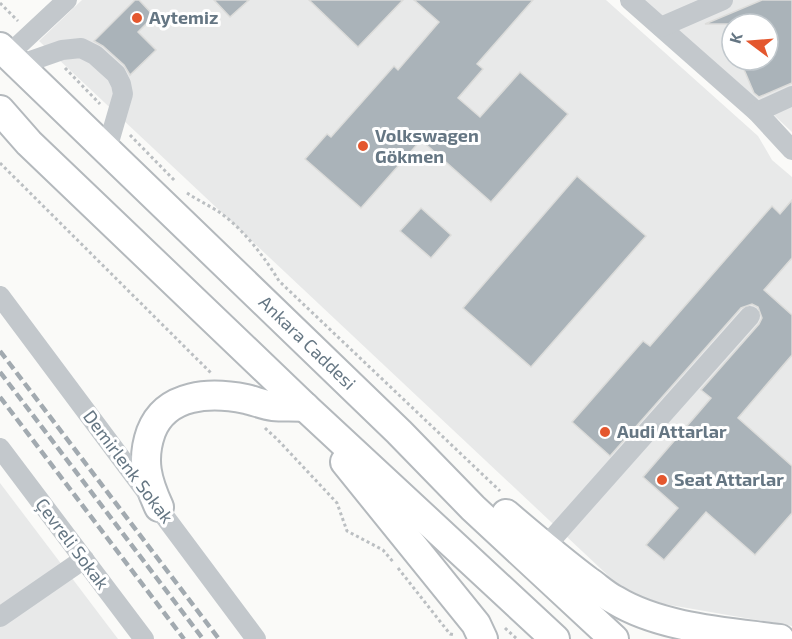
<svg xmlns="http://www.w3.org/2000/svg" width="792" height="639" font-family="'Exo 2',sans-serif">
<rect width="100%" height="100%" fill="#fafaf8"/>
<g fill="#e8e9e9" fill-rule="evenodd">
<path d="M82,0H606L758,136L772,160L792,177V626L664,604L640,596L616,583L39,41Z"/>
<path d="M643,0H792V132L761,103ZM732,24H768V60H732Z"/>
<path d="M0,483L118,639H0Z"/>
</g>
<g fill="#aab3b9" stroke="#dcdcda" stroke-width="1.5">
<path d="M135,0H139L154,16L138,32L156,50L130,75L124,65L103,46L94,41Z"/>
<path d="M214,0H249L230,17Z"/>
<path d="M309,0H403L358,47Z"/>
<path d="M414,0H533L477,64L483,69L458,98L480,117L520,72L568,114L491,202L421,140L361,208L305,159L327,134L331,137L394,66L398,70L439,22Z"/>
<path d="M762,0H792V83L759,97L754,93L740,60H768V24H705Z"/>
<path d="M577,176L646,236L531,367L463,308Z"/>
<path d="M792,200V258L764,290L792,315V355L738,418L792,466V513L755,555L706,512L664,560L646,545L678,508L643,477L711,398L701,390L759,324L762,318L758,307L752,304L741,308L610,456L572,422L643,341L650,346L772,206L780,214Z"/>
<path d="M421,208L451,235L431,258L400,231Z"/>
</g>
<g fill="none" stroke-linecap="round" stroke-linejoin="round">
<defs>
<g id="highway">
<path d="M0,47L399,432L473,508L614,639"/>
<path d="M0,110L29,143L305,407L555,639"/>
<path d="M345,462L476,624L483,639"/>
<path d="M159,507C147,481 141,460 151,432C166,393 211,392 246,399C255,401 264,405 273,406C283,407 294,406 305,407"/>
<path d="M506,514C533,537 560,560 588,581C597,587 605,595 615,600C661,628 727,632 780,639"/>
</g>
</defs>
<use href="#highway" stroke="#b4b9bd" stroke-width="32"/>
<g stroke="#bbbfc2" stroke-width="3" stroke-dasharray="3 3" stroke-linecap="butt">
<path d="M0,3L18,21"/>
<path d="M65,68L100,104"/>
<path d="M130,135L176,182"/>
<path d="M0,163L211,373"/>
<path d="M187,193C196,199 206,204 216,210C240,225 264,256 279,281L500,491"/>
<path d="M265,428L277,439L337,503L347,531L383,550L394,563"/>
<path d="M398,568L450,634L455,635"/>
<path d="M505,628L517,639"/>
</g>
<g stroke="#c3c8cc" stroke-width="20">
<path d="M630,0L757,112L792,150"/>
<path d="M661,27L723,0"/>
<path d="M8,55L67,0"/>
<path d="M19,65L62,50L81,48L95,55L116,74L121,84L123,94L107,149"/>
<path d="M757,112L792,96"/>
<path d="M0,296L256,639"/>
<path d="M0,448L144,639"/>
<path d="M545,547L750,316"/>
<path d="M0,617L84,559"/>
</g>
<use href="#highway" stroke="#fff" stroke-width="28"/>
<g stroke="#a2aab0" stroke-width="4.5" stroke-dasharray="9 4.5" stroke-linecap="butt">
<path d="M0,351L219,639"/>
<path d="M0,372L203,639"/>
<path d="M0,397L184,639"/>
</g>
</g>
<g fill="#e4572e" stroke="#fff" stroke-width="2">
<circle cx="137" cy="18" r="6"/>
<circle cx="363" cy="146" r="6"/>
<circle cx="605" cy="432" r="6"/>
<circle cx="662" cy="480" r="6"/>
</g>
<g text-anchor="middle" stroke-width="6" stroke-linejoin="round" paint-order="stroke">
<g font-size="18" font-weight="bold" fill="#657683" stroke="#fff" text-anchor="start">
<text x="149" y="24">Aytemiz</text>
<text x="375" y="142">Volkswagen<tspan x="375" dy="21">Gökmen</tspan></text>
<text x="617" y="438">Audi Attarlar</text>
<text x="674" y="486">Seat Attarlar</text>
</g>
<g font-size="18" fill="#657683" stroke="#fff">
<text transform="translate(307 343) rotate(44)" y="6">Ankara Caddesi</text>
<text transform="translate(128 467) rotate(53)" y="6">Demirlenk Sokak</text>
<text transform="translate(72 544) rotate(53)" y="6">Çevreli Sokak</text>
</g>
</g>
<g transform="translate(750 42) rotate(286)"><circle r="28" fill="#ffffff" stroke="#c1c8cd" stroke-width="1.5"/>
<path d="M0-4.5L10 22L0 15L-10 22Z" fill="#e4572e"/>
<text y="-9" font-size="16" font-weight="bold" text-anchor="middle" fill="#657683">K</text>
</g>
</svg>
